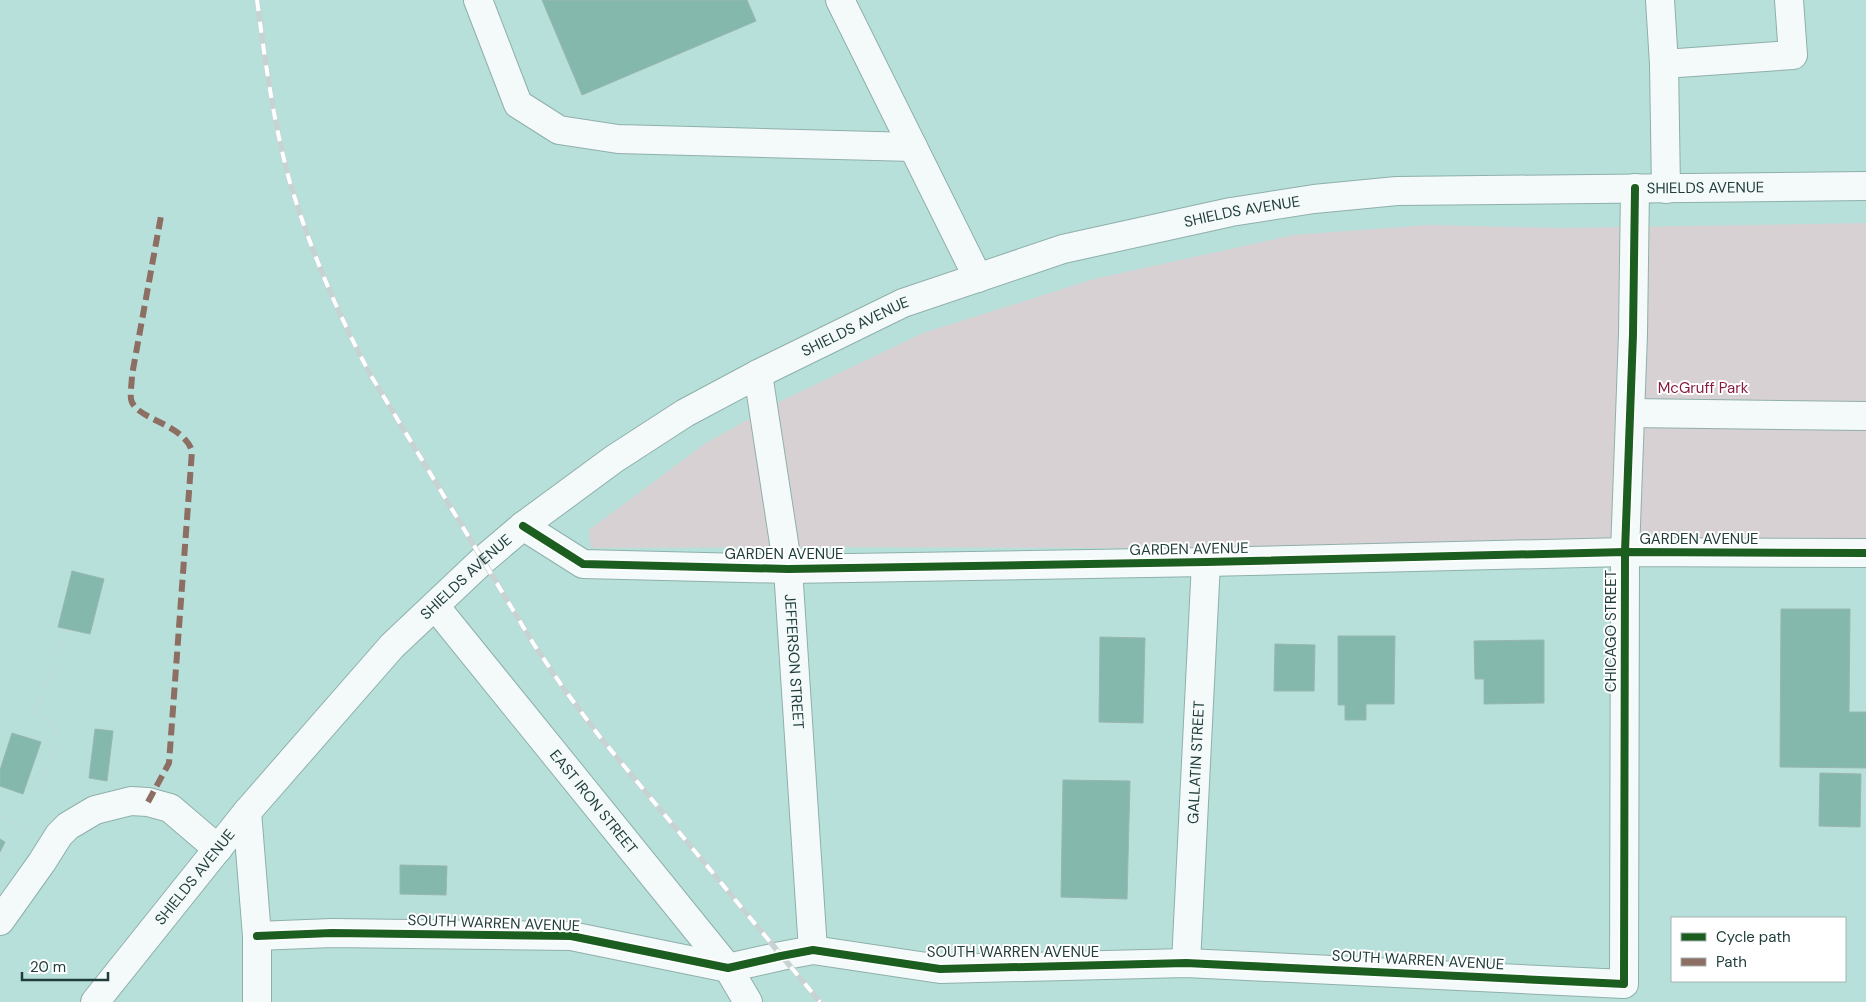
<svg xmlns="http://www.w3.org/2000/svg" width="1866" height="1002" font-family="'DM Sans',sans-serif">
<rect width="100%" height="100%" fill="#b8e0db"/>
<path fill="#d8d1d3" d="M1866,223V551L829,547L591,548L589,530L706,443L783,400L923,333L1094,279L1294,235L1428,225L1561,228Z"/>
<g fill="#85b8ad" stroke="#98b6af">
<path d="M542,0H747L756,21L582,95Z"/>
<path d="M72,571L104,579L90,634L58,627Z"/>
<path d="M1781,609H1850L1849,712H1866V768L1780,767Z"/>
<path d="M1338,636H1395L1394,704H1366V720H1345V705H1338Z"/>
<path d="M1100,637L1145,638L1143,723L1099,722Z"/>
<path d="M1544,640V703L1484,704V679H1475L1474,641Z"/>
<path d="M1275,644L1315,645L1314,691H1274Z"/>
<path d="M95,729L113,731L107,781L89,778Z"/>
<path d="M12,733L41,742L23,794L0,786V770Z"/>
<path d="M1820,773L1861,774L1860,827L1819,826Z"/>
<path d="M1063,780L1130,781L1127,899L1061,897Z"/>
<path d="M0,839L5,842L0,852Z"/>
<path d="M400,865L447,866L446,895L400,894Z"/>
</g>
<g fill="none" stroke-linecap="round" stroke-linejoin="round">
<defs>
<g id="minor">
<path d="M478,0L518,104L559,130L618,139L913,147"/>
<path d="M840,0L978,278"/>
<path d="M1660,0L1664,64L1666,189"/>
<path d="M1664,64L1793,55L1789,0"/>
<path id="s1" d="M758,374L788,569L813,950"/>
<path d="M1631,413L1866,416"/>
<path d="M523,526L583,564L788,569L1206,562L1625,552L1866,553"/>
<path id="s2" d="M435,606L728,968L748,1002"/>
<path d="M247,812L257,936V1002"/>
<path d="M0,921L42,862L59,835L68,826L95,810L131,801L148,802L170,808L218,849"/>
<path d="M257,936L332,933L571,936L728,968L781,956L813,950L940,969L1186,963L1624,984L1625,552L1633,334L1635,188"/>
<path id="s3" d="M1186,963L1206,562"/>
</g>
<g id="major">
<path id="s4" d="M95,1002L247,812L392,646L483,560L523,526L614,459L685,413L758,374L903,303L1063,249L1231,212L1314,199L1397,191L1866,186"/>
</g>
</defs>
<use href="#minor" stroke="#8fafab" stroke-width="30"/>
<use href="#major" stroke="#8fafab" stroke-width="30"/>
<g stroke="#c9d5d3" stroke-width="3" stroke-dasharray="1 4" stroke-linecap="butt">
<path d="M36,797L56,740V734L51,721L35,713L67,629"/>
<path d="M0,815L21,825L26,835"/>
<path d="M0,861L8,846"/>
</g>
<use href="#minor" stroke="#f4fafa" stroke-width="28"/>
<use href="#major" stroke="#f4fafa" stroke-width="28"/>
<defs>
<path id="rail" d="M257,0C265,60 273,120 289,179C309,247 337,312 370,374L533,643L564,689L600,737L820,1002"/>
</defs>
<use href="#rail" stroke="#c7d3d2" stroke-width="5.5"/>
<use href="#rail" stroke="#fff" stroke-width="4" stroke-dasharray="11" stroke-linecap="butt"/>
<path stroke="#8d6e63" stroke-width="6" stroke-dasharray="12 6" stroke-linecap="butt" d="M148,802L169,763L192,451C183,423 134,419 131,399C130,392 132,383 132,375L161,216"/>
<defs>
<g id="cycleway">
<path d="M523,526L583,564L788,569L1206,562L1625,552L1866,553"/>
<path d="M257,936L332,933L571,936L728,968L781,956L813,950L940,969L1186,963L1624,984L1625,552L1633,334L1635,188"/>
</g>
</defs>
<use href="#cycleway" stroke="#fff" stroke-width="11"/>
<use href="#cycleway" stroke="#1b5e20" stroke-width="8"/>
</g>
<g text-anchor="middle" stroke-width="4" stroke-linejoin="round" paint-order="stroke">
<g font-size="15" fill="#203e3b" stroke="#fff">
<text dy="5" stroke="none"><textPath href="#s4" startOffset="1900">SHIELDS AVENUE</textPath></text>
<text dy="5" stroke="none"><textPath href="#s4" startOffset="1435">SHIELDS AVENUE</textPath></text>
<text dy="5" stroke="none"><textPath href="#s4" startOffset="1030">SHIELDS AVENUE</textPath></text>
<text x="1699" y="544">GARDEN AVENUE</text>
<text transform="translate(1189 549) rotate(-1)" y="5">GARDEN AVENUE</text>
<text x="784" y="559">GARDEN AVENUE</text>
<text dy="5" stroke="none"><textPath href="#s4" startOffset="565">SHIELDS AVENUE</textPath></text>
<text transform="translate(1611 631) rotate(-90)" y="5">CHICAGO STREET</text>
<text dy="5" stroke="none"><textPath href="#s1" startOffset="290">JEFFERSON STREET</textPath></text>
<text dy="5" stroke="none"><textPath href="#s3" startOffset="201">GALLATIN STREET</textPath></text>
<text dy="5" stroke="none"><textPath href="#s2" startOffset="252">EAST IRON STREET</textPath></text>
<text dy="5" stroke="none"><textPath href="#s4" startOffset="160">SHIELDS AVENUE</textPath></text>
<text transform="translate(494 923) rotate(2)" y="5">SOUTH WARREN AVENUE</text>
<text x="1013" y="957">SOUTH WARREN AVENUE</text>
<text transform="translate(1418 960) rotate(3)" y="5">SOUTH WARREN AVENUE</text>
</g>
<g font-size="15" fill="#891d3f" stroke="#fff">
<text x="1703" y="393">McGruff Park</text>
</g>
</g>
<rect x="1671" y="917" width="175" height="65" fill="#ffffff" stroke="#a6b2b1"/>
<rect x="1681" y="933" width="25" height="8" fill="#1b5e20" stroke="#a6b2b1"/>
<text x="1716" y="942" font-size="15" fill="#203e3b">Cycle path</text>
<rect x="1681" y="958" width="25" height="8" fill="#8d6e63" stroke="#a6b2b1"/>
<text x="1716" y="967" font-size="15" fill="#203e3b">Path</text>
<path d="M22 972v8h86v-8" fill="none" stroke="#203e3b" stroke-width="2.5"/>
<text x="30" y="972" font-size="15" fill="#203e3b" stroke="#ffffff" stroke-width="4" paint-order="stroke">20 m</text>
</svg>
